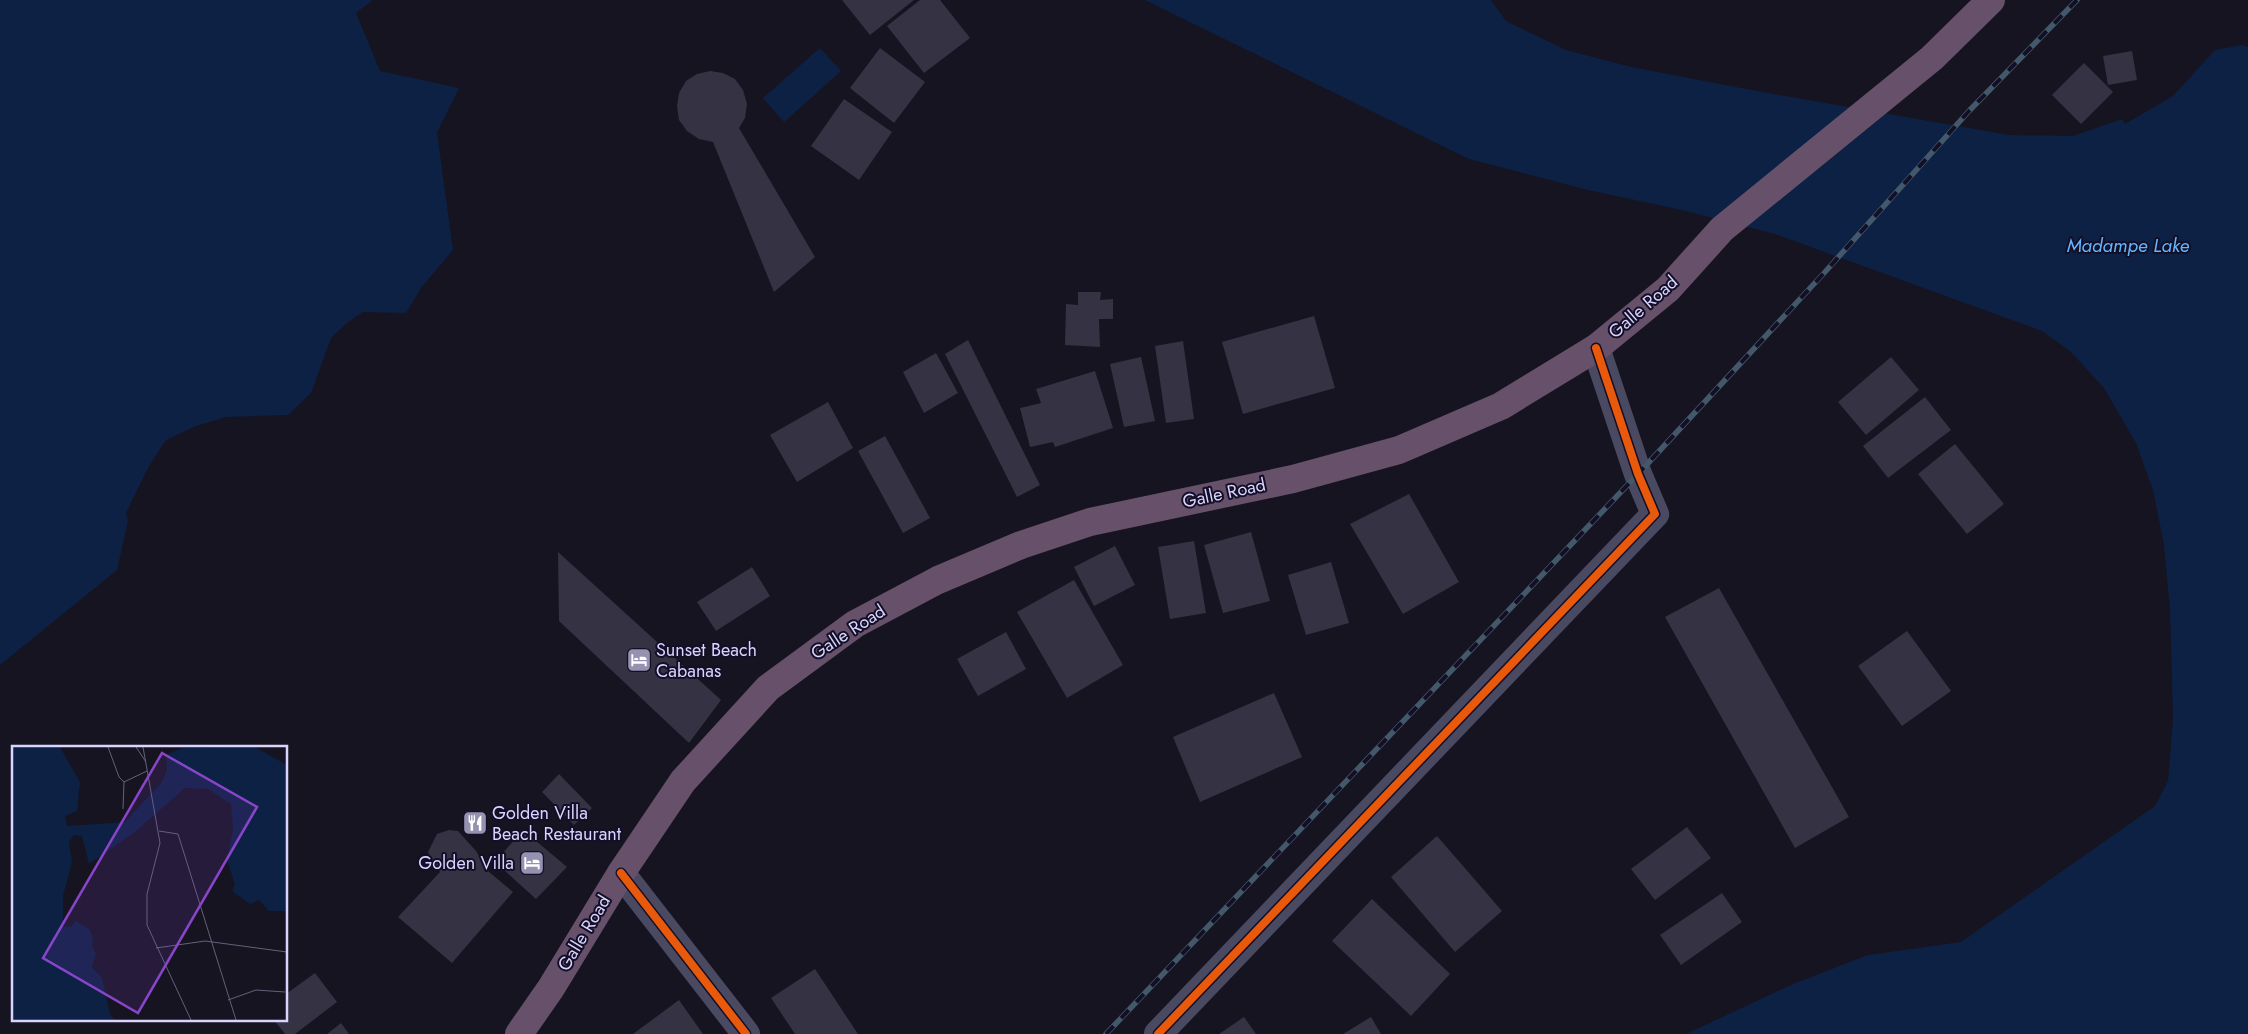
<svg xmlns="http://www.w3.org/2000/svg" width="2248" height="1034" font-family="Jost,sans-serif">
<rect width="100%" height="100%" fill="#161421"/>
<g fill="#0d2144">
<path d="M0,0H373L356,13L380,71L459,88L437,132L453,250L421,288L406,313L363,312L348,322L331,338L311,393L288,415L226,417L196,426L166,440L149,466L126,513L128,521L117,570L0,665Z"/>
<path d="M1145,0H1491L1506,21L1566,50L1631,67L1757,91L2009,135L2073,136L2122,119L2125,124L2173,96L2215,50L2243,45L2248,47V1034H1686L1793,984L1868,955L1961,942L2155,806L2168,781L2173,719L2170,610L2164,545L2153,490L2136,443L2104,388L2070,351L2042,331L1775,234L1682,210L1588,190L1469,159Z"/>
<path d="M820,48L841,71L784,122L763,98Z"/>
</g>
<g fill="#343243">
<path d="M842,0H914L870,35Z"/>
<path d="M920,0H940L970,38L924,73L887,26Z"/>
<path d="M880,48L925,82L894,123L850,88Z"/>
<path d="M2132,51L2137,80L2108,85L2103,56Z"/>
<path d="M2084,63L2113,92L2081,124L2052,95Z"/>
<path d="M710,71L723,73L735,79L743,90L747,104L745,118L739,128L815,257L774,292L713,142L699,139L687,131L679,120L677,106L679,93L686,81L697,74Z"/>
<path d="M844,99L892,132L859,180L811,146Z"/>
<path d="M1078,292H1101L1100,300L1113,299V319H1099L1100,347L1065,345L1066,304L1078,305Z"/>
<path d="M1314,316L1335,388L1243,414L1222,342Z"/>
<path d="M968,340L1040,485L1017,497L945,354Z"/>
<path d="M1183,341L1194,419L1166,423L1155,346Z"/>
<path d="M936,353L958,393L924,413L903,372Z"/>
<path d="M1141,357L1155,421L1124,427L1110,364Z"/>
<path d="M1891,357L1919,390L1866,435L1838,402Z"/>
<path d="M1095,371L1113,428L1055,447L1053,442L1030,447L1020,408L1041,403L1036,389Z"/>
<path d="M1925,397L1951,430L1888,478L1863,446Z"/>
<path d="M828,402L853,448L797,482L770,435Z"/>
<path d="M885,436L930,518L903,533L858,451Z"/>
<path d="M1955,444L2004,504L1967,534L1918,474Z"/>
<path d="M1409,494L1459,582L1403,614L1350,524Z"/>
<path d="M1251,532L1270,601L1223,613L1204,545Z"/>
<path d="M1194,541L1206,613L1170,619L1158,547Z"/>
<path d="M1115,546L1135,585L1094,606L1074,567Z"/>
<path d="M558,552L721,700L689,743L559,621Z"/>
<path d="M1331,562L1349,623L1306,635L1288,575Z"/>
<path d="M752,567L770,596L716,631L697,602Z"/>
<path d="M1074,580L1123,665L1067,698L1017,612Z"/>
<path d="M1719,588L1849,817L1795,848L1665,617Z"/>
<path d="M1907,631L1951,691L1902,726L1858,666Z"/>
<path d="M1006,632L1026,669L978,696L957,659Z"/>
<path d="M1274,693L1302,757L1200,802L1173,737Z"/>
<path d="M559,774L592,808L574,825L542,792Z"/>
<path d="M1687,827L1711,858L1655,900L1631,869Z"/>
<path d="M449,830L458,831L476,851L488,871L513,892L452,963L398,917L440,872L434,865L428,852L437,834Z"/>
<path d="M523,830L567,867L536,899L495,862Z"/>
<path d="M1437,836L1502,911L1455,952L1391,877Z"/>
<path d="M1722,893L1742,922L1681,965L1660,935Z"/>
<path d="M1372,899L1450,974L1411,1016L1332,941Z"/>
<path d="M815,969L858,1034H795L771,998Z"/>
<path d="M315,973L337,1002L295,1034H285L274,1020H286V994Z"/>
<path d="M679,1000L703,1034H633Z"/>
<path d="M1244,1017L1256,1034H1219Z"/>
<path d="M1371,1017L1381,1034H1343Z"/>
<path d="M341,1023L349,1034H327Z"/>
</g>
<g fill="none" stroke-linecap="round" stroke-linejoin="round">
<g stroke="#4a4962" stroke-width="28">
<path d="M621,873L746,1034"/>
<path d="M1158,1034L1655,514L1638,474L1596,348"/>
</g>
<path stroke="#67516a" stroke-width="28" d="M519,1034L551,988L621,873L683,781L768,688L855,624L938,580L1021,545L1090,522L1293,479L1399,450L1501,406L1596,348L1668,289L1722,229L1932,58L1991,0"/>
<defs>
<path id="rail" d="M1106,1034L1638,474L1825,272L1969,111L2077,0"/>
</defs>
<use href="#rail" stroke="#43596b" stroke-width="5.5"/>
<use href="#rail" stroke="#130f26" stroke-width="4" stroke-dasharray="11" stroke-linecap="butt"/>
<defs>
<g id="cycleway">
<path d="M621,873L746,1034"/>
<path d="M1158,1034L1655,514L1638,474L1596,348"/>
</g>
</defs>
<use href="#cycleway" stroke="#130f26" stroke-width="11"/>
<use href="#cycleway" stroke="#e8590c" stroke-width="8"/>
</g>
<defs>
<symbol id="hotel-square" viewBox="-11 -11 22 22"><rect x="-9" y="-9" width="18" height="18" rx="4" fill="#9591b1" stroke="#130f26"/><path d="M-6-4.5h1.5V1H6V5H4.5V3h-9V5H-6ZM-4 0a1.8 1.8 0 1 1 3.6 0ZM.5 0V-2.5h3Q6-2.5 6 0Z" fill="#fff"/></symbol>
<symbol id="restaurant-square" viewBox="-11 -11 22 22"><rect x="-9" y="-9" width="18" height="18" rx="4" fill="#9591b1" stroke="#130f26"/><path d="M-5-6h1v4h1v-4h1v4h1v-4h1v5L-1.5 .5V6h-2V.5L-5-1ZM5-6V6H3V1.5H1.5Q1.5-4 5-6Z" fill="#fff"/></symbol>
</defs>
<g fill-rule="evenodd">
<use href="#hotel-square" x="625" y="646" width="28" height="28"/>
<use href="#restaurant-square" x="461" y="809" width="28" height="28"/>
<use href="#hotel-square" x="518" y="849" width="28" height="28"/>
</g>
<g text-anchor="middle" stroke-width="4" stroke-linejoin="round" paint-order="stroke">
<g font-size="18" fill="#d9d4ff" stroke="#130f26">
<text transform="translate(1643 307) rotate(-41)" y="6">Galle Road</text>
<text transform="translate(1224 493) rotate(-12)" y="6">Galle Road</text>
<text transform="translate(848 632) rotate(-33)" y="6">Galle Road</text>
<text transform="translate(584 933) rotate(-59)" y="6">Galle Road</text>
</g>
<g font-size="18" fill="#d9d4ff" stroke="#130f26" text-anchor="start">
<text x="656" y="656">Sunset Beach<tspan x="656" dy="21">Cabanas</tspan></text>
<text x="492" y="819">Golden Villa<tspan x="492" dy="21">Beach Restaurant</tspan></text>
<text x="514" y="869" text-anchor="end">Golden Villa</text>
</g>
<g font-size="19" font-style="italic" fill="#62b6ff" stroke="#130f26">
<text x="2128" y="252">Madampe Lake</text>
</g>
</g>
<g transform="translate(12 746)">
<rect width="275" height="275" fill="#161421"/>
<path d="M0,1H48L68,36L65,65L53,70L55,80L113,76L150,36L155,24L154,9L170,2L243,1L275,19V165H257L247,154L238,158L220,145L223,139L215,114L221,83L219,58L196,43L173,42L123,86L77,118L70,90L62,89L57,96L60,116L51,150V180L58,181L64,175L78,184L81,192L80,200L84,208L80,221L90,232L98,268L103,274H0Z" fill="#0d2144"/>
<path fill="none" stroke="#64617a" stroke-width="1" d="M96,1L107,31L112,36L135,25M124,1L134,16M131,1L148,97L135,148V179L179,274M111,63L112,36M147,85L166,88L224,274M144,202L193,195L275,206M216,254L244,244L273,246"/>
<path fill="#8945c9" fill-opacity="0.15" stroke="#8945c9" stroke-width="2.5" d="M150,7L245,61L126,267L31,212Z"/>
<rect width="275" height="275" fill="none" stroke="#d9d4ff" stroke-width="2.5"/>
</g>
</svg>
